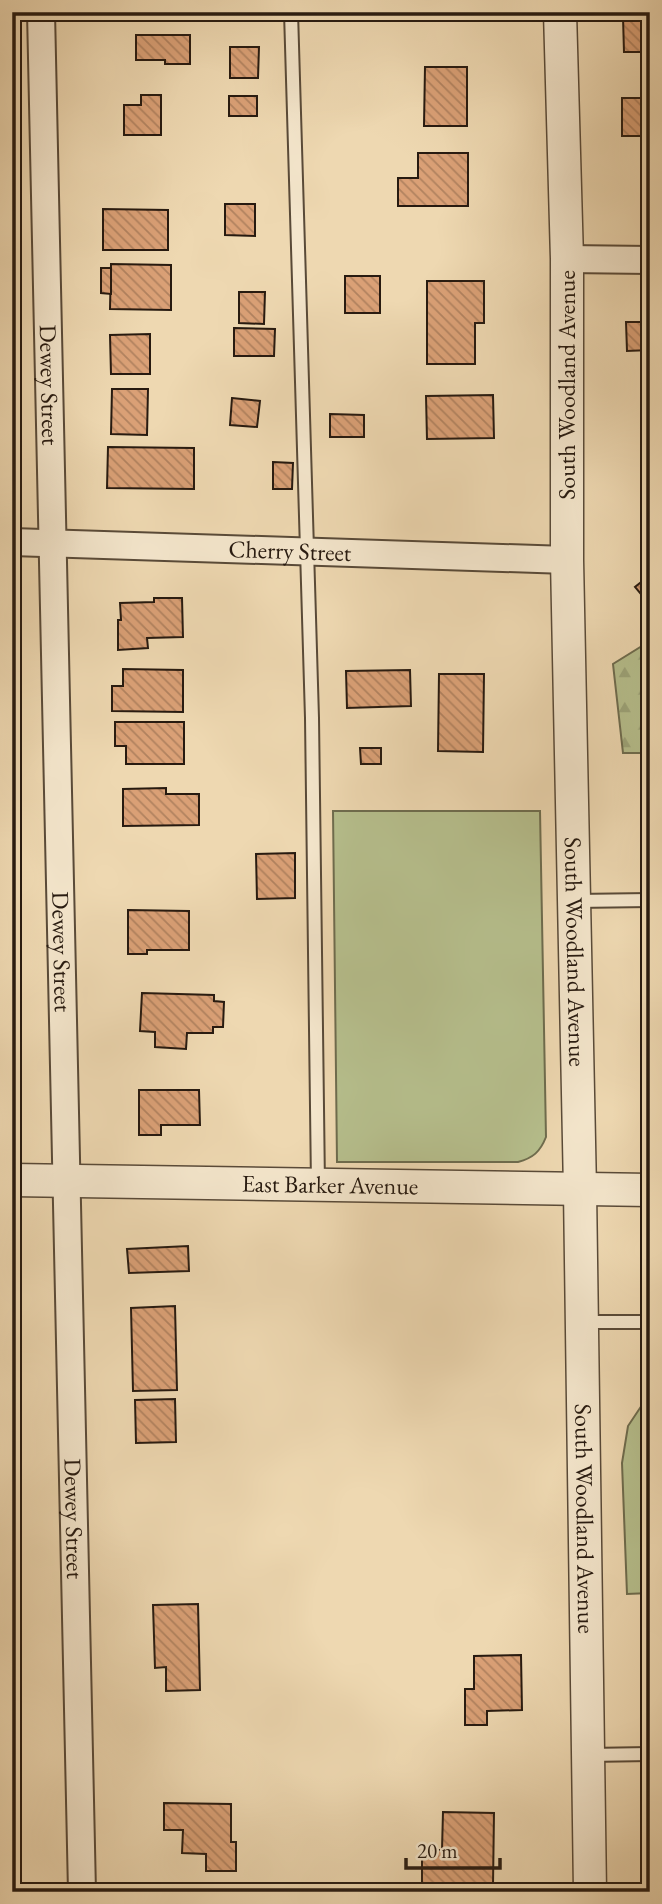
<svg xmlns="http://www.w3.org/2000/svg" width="662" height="1904" font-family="'EB Garamond',serif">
<defs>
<pattern id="forest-firs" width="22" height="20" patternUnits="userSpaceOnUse" patternTransform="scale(1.75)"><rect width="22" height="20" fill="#b6bf8d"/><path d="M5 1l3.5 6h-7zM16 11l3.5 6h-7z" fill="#9ca479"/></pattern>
<pattern id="building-back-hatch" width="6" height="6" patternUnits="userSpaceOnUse" patternTransform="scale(1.75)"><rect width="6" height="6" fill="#daa076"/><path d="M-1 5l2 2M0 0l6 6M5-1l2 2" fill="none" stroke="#b1825f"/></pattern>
</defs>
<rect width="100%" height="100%" fill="#eed8b1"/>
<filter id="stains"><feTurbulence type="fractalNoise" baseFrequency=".00286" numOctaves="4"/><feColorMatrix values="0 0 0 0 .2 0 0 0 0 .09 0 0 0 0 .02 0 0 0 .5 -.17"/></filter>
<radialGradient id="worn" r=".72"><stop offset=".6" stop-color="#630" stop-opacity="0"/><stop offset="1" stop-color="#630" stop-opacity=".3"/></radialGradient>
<g fill="#b6bf8d" stroke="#6e6c4e" stroke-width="2">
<path d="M333,811H540L546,1137C540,1152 533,1158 518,1162H337Z"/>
<path d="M650,1393V1593L627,1594L622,1463L628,1426Z"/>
</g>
<path fill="url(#forest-firs)" stroke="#6e6c4e" stroke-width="2" d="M650,641V753H623L613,664Z"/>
<g fill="url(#building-back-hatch)" stroke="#271a10" stroke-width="2">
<path d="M623,17H650V52H624Z"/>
<path d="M136,35H190V64H165V60H136Z"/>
<path d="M230,47H259L258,78H230Z"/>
<path d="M425,67H467V126H424Z"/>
<path d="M141,95H161V135H124V105H141Z"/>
<rect x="229" y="96" width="28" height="20"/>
<rect x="622" y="98" width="28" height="38"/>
<path d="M418,153H468V206H398V178H418Z"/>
<path d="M225,204H255V236L225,235Z"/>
<path d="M103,209L168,210V250H103Z"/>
<path d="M111,264L171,265V310L110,309Z"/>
<path d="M101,268H111V294L101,293Z"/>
<rect x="345" y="276" width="35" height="37"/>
<path d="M427,281H484V323H475V364H427Z"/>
<path d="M239,292H265L264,324L239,323Z"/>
<path d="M626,322H650V350L627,351Z"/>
<path d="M234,328L275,329L274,356H234Z"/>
<path d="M150,334V374H111L110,335Z"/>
<path d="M112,389H148L147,435L111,434Z"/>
<path d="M493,395L494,438L427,439L426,396Z"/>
<path d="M232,398L260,401L257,427L230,425Z"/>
<path d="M330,414L364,415V437H330Z"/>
<path d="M108,447L194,448V489L107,488Z"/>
<path d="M273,462L293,463L292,489H273Z"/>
<path d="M650,575V605L635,587Z"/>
<path d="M154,598H182L183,637L147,638L148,648L118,650V620H121L120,603L154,602Z"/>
<path d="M123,669L183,670V712L112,711V686H123Z"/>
<path d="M410,670L411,706L347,708L346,671Z"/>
<path d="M439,674H484L483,752L438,751Z"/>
<path d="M115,722H184V764H126V746H115Z"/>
<path d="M360,748H381V764H361Z"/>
<path d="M166,788V794H199V825L123,826V789Z"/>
<path d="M295,853V898L257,899L256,854Z"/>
<path d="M128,910L189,911V950H147V954H128Z"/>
<path d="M142,993L214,995V1001L224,1002L223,1027H213V1033H187L186,1049L155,1047V1032L140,1031Z"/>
<path d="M139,1090H199L200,1125H161V1135H139Z"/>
<path d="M188,1246L189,1271L129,1273L127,1249Z"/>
<path d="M175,1306L177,1390L133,1391L131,1308Z"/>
<path d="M175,1399L176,1442L136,1443L135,1400Z"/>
<path d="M198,1604L200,1690L166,1691V1667L155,1668L153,1605Z"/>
<path d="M521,1655L522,1710L487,1711V1725H465V1689H474V1656Z"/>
<path d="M164,1803L231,1804V1842H236V1871H206V1854L182,1853L183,1830H164Z"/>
<path d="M443,1812L494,1813L493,1885L422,1883V1850H442Z"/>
<path d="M161,1887L217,1888V1892H161Z"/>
</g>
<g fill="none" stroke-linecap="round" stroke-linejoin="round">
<defs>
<g id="service">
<path d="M291,12L312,718L318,1185"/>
<path d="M575,901L650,900"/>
<path d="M584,1322H650"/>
<path d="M588,1755L650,1754"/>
</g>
<g id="minor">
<path id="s1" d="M41,12L82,1892"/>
<path d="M567,259L650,260"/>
<path id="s2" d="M12,542L567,560"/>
</g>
<g id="tertiary">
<path id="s3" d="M560,12L567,259V560L580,1190L590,1892"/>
<path id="s4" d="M12,1180L650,1190"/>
</g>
</defs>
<use href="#service" stroke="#594a38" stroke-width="16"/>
<use href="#minor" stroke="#594a38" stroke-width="30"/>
<use href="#tertiary" stroke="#594a38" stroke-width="35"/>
<use href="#service" stroke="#f4e6cc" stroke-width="12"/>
<use href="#minor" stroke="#f4e6cc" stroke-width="26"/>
<use href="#tertiary" stroke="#f4e6cc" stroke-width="32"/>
</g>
<g text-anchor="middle" stroke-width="6" stroke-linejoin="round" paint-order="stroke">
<g font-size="24" fill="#271a10" stroke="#f4e6cc">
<text dy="8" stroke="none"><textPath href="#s1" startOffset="373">Dewey Street</textPath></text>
<text transform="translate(567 385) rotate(-90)" y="8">South Woodland Avenue</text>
<text dy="8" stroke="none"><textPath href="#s2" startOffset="278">Cherry Street</textPath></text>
<text dy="8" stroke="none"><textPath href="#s1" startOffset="940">Dewey Street</textPath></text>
<text dy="8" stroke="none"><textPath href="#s3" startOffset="940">South Woodland Avenue</textPath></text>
<text dy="8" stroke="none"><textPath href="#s4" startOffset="318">East Barker Avenue</textPath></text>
<text dy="8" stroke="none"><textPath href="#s1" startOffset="1507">Dewey Street</textPath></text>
<text dy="8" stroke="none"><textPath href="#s3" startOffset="1507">South Woodland Avenue</textPath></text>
</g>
</g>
<rect width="662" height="1904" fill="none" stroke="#eed8b1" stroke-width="42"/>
<rect x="14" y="14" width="634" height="1876" fill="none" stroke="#271a10" stroke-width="3.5"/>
<rect x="21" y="21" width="620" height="1862" fill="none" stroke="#271a10" stroke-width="2"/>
<path d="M406 1858v10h94v-10" fill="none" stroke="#271a10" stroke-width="3.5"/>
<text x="417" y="1858" font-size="21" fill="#271a10" stroke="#f4e6cc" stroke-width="5" paint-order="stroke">20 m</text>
<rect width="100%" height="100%" filter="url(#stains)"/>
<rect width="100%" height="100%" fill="url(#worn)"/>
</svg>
